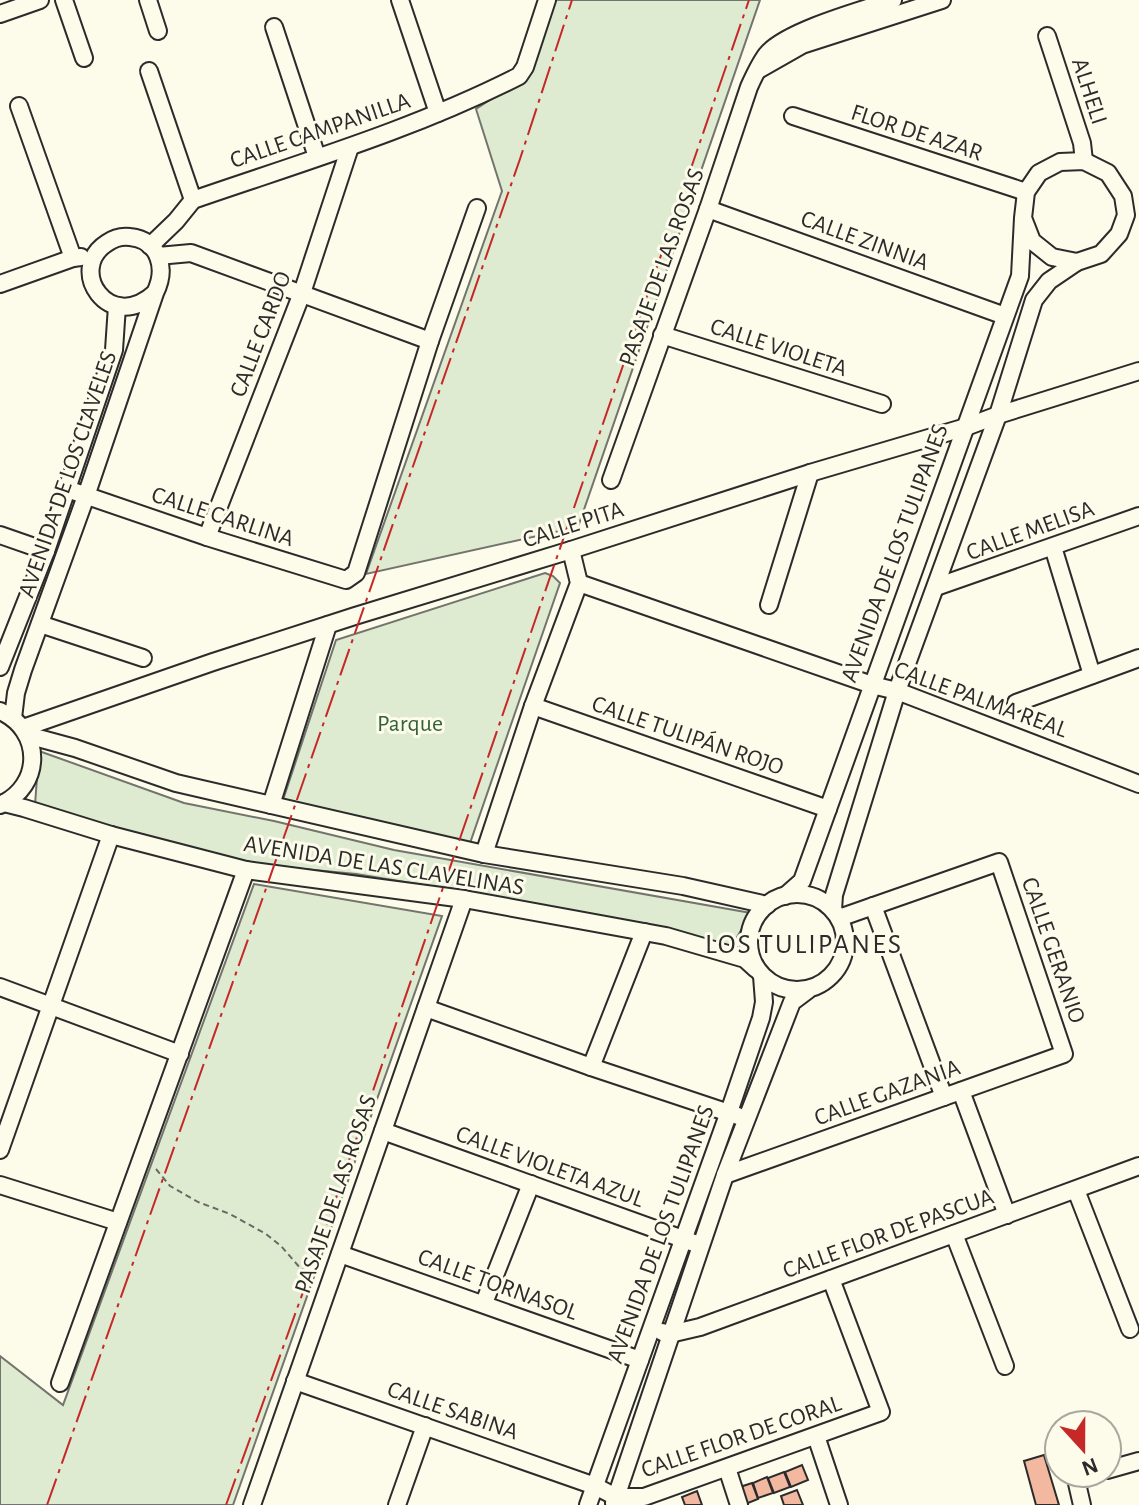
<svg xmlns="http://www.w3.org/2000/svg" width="1139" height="1505" font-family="'Alegreya Sans',sans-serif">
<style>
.green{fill:#deebd1;stroke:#74746e;stroke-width:2}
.building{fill:#f2b8a0;stroke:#2b2b2b;stroke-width:2}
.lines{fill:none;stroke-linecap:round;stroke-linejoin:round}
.minor-casing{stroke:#2b2b2b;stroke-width:20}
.path{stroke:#6a6964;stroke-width:2;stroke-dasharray:6 4;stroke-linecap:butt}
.minor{stroke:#fdfbea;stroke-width:16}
.power{stroke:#c62828;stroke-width:2;stroke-dasharray:28 6 4 6;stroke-linecap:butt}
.labels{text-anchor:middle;stroke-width:6;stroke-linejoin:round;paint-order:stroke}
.street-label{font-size:24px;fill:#2b2b2b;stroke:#fdfbea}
.park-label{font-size:24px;fill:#34623c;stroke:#fdfbea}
.quarter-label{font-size:28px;letter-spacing:2px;fill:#2b2b2b;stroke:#fdfbea}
</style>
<rect width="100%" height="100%" fill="#fdfbea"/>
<!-- green -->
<g class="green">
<path d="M554 0H760L578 527 366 574 502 191 476 109 531 73Z"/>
<path d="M545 573 553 576 560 583 469 846 281 806 336 640Z"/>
<path d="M39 751 184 803 274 821 394 850 751 913 733 944 736 951 460 891 356 874 240 863 35 805Z"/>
<path d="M254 884 442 916 233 1505H0V1356L63 1405Z"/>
</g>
<!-- building -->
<g class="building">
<path d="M1044 1455 1059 1505H1036L1024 1461Z"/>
<path d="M802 1465 808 1480 791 1487 785 1472Z"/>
<path d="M784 1472 790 1487 774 1493 768 1478Z"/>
<path d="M767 1477 773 1493 758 1498 753 1483Z"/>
<path d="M752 1483 758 1499 743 1505 737 1488Z"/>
<path d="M797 1490 803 1505H784L781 1496Z"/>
<path d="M697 1491 702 1505H685L682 1497Z"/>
</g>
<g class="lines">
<defs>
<g id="minor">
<path d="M64 0 84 58"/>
<path d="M148 0 158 31"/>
<path d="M400 0 438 113"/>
<path d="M0 14 40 0"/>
<path d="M274 27 317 157"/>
<path d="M1047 36 1082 143 1084 161"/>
<path d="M758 70 802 45 942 0"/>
<path d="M149 71 193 200"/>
<path d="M19 106 73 258"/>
<path d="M793 116 1026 192"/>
<path d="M708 209 1005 316"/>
<path d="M150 246 176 221 193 200C303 162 415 129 519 76L525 67 547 0"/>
<path d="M158 256 191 253 430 341"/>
<path d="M0 284 73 258 81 257"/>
<path d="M662 335 882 404"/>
<path d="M611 480 708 209 749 87C754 76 760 63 767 54 786 31 862 10 893 0"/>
<path d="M67 489 207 537 346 580 356 573 430 341 477 208"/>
<path d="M0 535 46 551"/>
<path d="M207 537 302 293 350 147"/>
<path d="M1053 547 1092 675"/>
<path d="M579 583 872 685 897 691 1139 784"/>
<path d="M936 587 1139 516"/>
<path d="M769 605 810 473"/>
<path d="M40 624 143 658"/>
<path d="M0 667 46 551 114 350 117 306"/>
<path d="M1016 703 1139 658"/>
<path d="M533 706 828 809"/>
<path d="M0 711C43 730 43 786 0 805"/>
<path d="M13 718 16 693 23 670 86 496 155 293C167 269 160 240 130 237 122 236 114 238 107 243 66 269 109 335 155 293"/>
<path d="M23 728 213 662 355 616 571 550 810 473 966 427 998 415 1139 371"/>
<path d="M27 735 75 748 176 783 484 854 683 886 767 905"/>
<path d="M4 803 24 808 111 835 246 870 464 899 666 936 745 959 756 969"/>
<path d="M271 805 328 625"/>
<path d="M484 854 533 706 579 583 571 550"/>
<circle cx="797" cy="942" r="48"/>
<path d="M785 896 802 881 1020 276 1023 218 1026 192 1039 173 1060 162 1084 161 1108 173 1123 196 1126 215 1119 234 1101 254 1077 262 1052 257 1032 241 1023 218"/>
<path d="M873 906 944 1097"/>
<path d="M833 910 834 895 897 691 998 415 1034 300 1049 281 1077 262"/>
<path d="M0 987 180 1054"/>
<path d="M426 1008 591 1067 738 1116"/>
<path d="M591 1067 644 932"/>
<path d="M961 1091 1007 1215"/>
<path d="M383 1131 694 1243"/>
<path d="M0 1150 111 835"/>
<path d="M725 1175 1064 1054 999 862 839 918"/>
<path d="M0 1185 118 1222"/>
<path d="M1076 1190 1130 1329"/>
<path d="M954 1234 1005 1366"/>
<path d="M340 1254 640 1360"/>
<path d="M484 1303 531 1184"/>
<path d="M662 1332 670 1334 700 1327 1139 1166"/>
<path d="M295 1381 595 1486 616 1497H644L881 1412 831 1279"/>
<path d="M60 1383 246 870"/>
<path d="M816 1436 839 1505"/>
<path d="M727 1468 739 1505"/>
<path d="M1107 1470 1139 1461"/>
<path d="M614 1503 725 1175 792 1002 808 990"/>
<path d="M252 1505 464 899"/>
<path d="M397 1505 425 1426"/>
<path d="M588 1505 729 1112 761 1018 764 1002 762 976"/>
<path d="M1082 1505 1076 1479 1096 1473"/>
</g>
</defs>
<!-- minor casing -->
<use href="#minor" class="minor-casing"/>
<!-- path -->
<path class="path" d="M156 1169 170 1186 198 1202 230 1214 266 1234 281 1246 301 1269 318 1274"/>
<!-- minor -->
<use href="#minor" class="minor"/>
<!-- power -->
<g class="power">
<path d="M47 1505 262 900 520 159 572 0"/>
<path d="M226 1505 315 1259 749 0"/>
</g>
</g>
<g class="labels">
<!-- street labels -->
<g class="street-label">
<text transform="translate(1090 91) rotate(72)" y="8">ALHELI</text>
<text transform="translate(320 130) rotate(-19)" y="8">CALLE CAMPANILLA</text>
<text transform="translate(917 132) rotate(18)" y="8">FLOR DE AZAR</text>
<text transform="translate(865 240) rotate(20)" y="8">CALLE ZINNIA</text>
<text transform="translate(661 267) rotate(-70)" y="8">PASAJE DE LAS ROSAS</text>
<text transform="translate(260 334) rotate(-69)" y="8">CALLE CARDO</text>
<text transform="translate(779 347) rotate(18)" y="8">CALLE VIOLETA</text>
<text transform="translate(67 474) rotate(-71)" y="8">AVENIDA DE LOS CLAVELES</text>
<text transform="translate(223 516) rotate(18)" y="8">CALLE CARLINA</text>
<text transform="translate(573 524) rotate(-18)" y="8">CALLE PITA</text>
<text transform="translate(1030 530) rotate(-20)" y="8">CALLE MELISA</text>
<text transform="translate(894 553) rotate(-70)" y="8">AVENIDA DE LOS TULIPANES</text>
<text transform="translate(981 699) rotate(20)" y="8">CALLE PALMA REAL</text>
<text transform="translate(688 735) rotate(19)" y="8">CALLE TULIPÁN ROJO</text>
<text transform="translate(384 865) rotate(9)" y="8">AVENIDA DE LAS CLAVELINAS</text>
<text transform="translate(1054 950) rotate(71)" y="8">CALLE GERANIO</text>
<text transform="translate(887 1092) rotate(-20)" y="8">CALLE GAZANIA</text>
<text transform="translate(550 1166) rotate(20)" y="8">CALLE VIOLETA AZUL</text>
<text transform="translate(335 1194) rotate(-71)" y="8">PASAJE DE LAS ROSAS</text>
<text transform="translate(888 1233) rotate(-20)" y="8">CALLE FLOR DE PASCUA</text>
<text transform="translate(660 1234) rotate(-70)" y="8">AVENIDA DE LOS TULIPANES</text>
<text transform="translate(498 1284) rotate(20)" y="8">CALLE TORNASOL</text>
<text transform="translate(453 1410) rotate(19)" y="8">CALLE SABINA</text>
<text transform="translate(741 1436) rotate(-19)" y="8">CALLE FLOR DE CORAL</text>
</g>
<!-- park labels -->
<g class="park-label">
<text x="410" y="731">Parque</text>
</g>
<!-- quarter labels -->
<g class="quarter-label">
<text x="804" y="953">LOS TULIPANES</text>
</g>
</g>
<!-- north arrow -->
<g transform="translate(1083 1449) rotate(159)"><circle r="38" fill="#fdfbea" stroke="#a9a89e" stroke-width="2"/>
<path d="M0-6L14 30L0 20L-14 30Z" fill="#c62828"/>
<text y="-12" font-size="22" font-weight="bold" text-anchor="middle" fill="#2b2b2b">N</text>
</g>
</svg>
